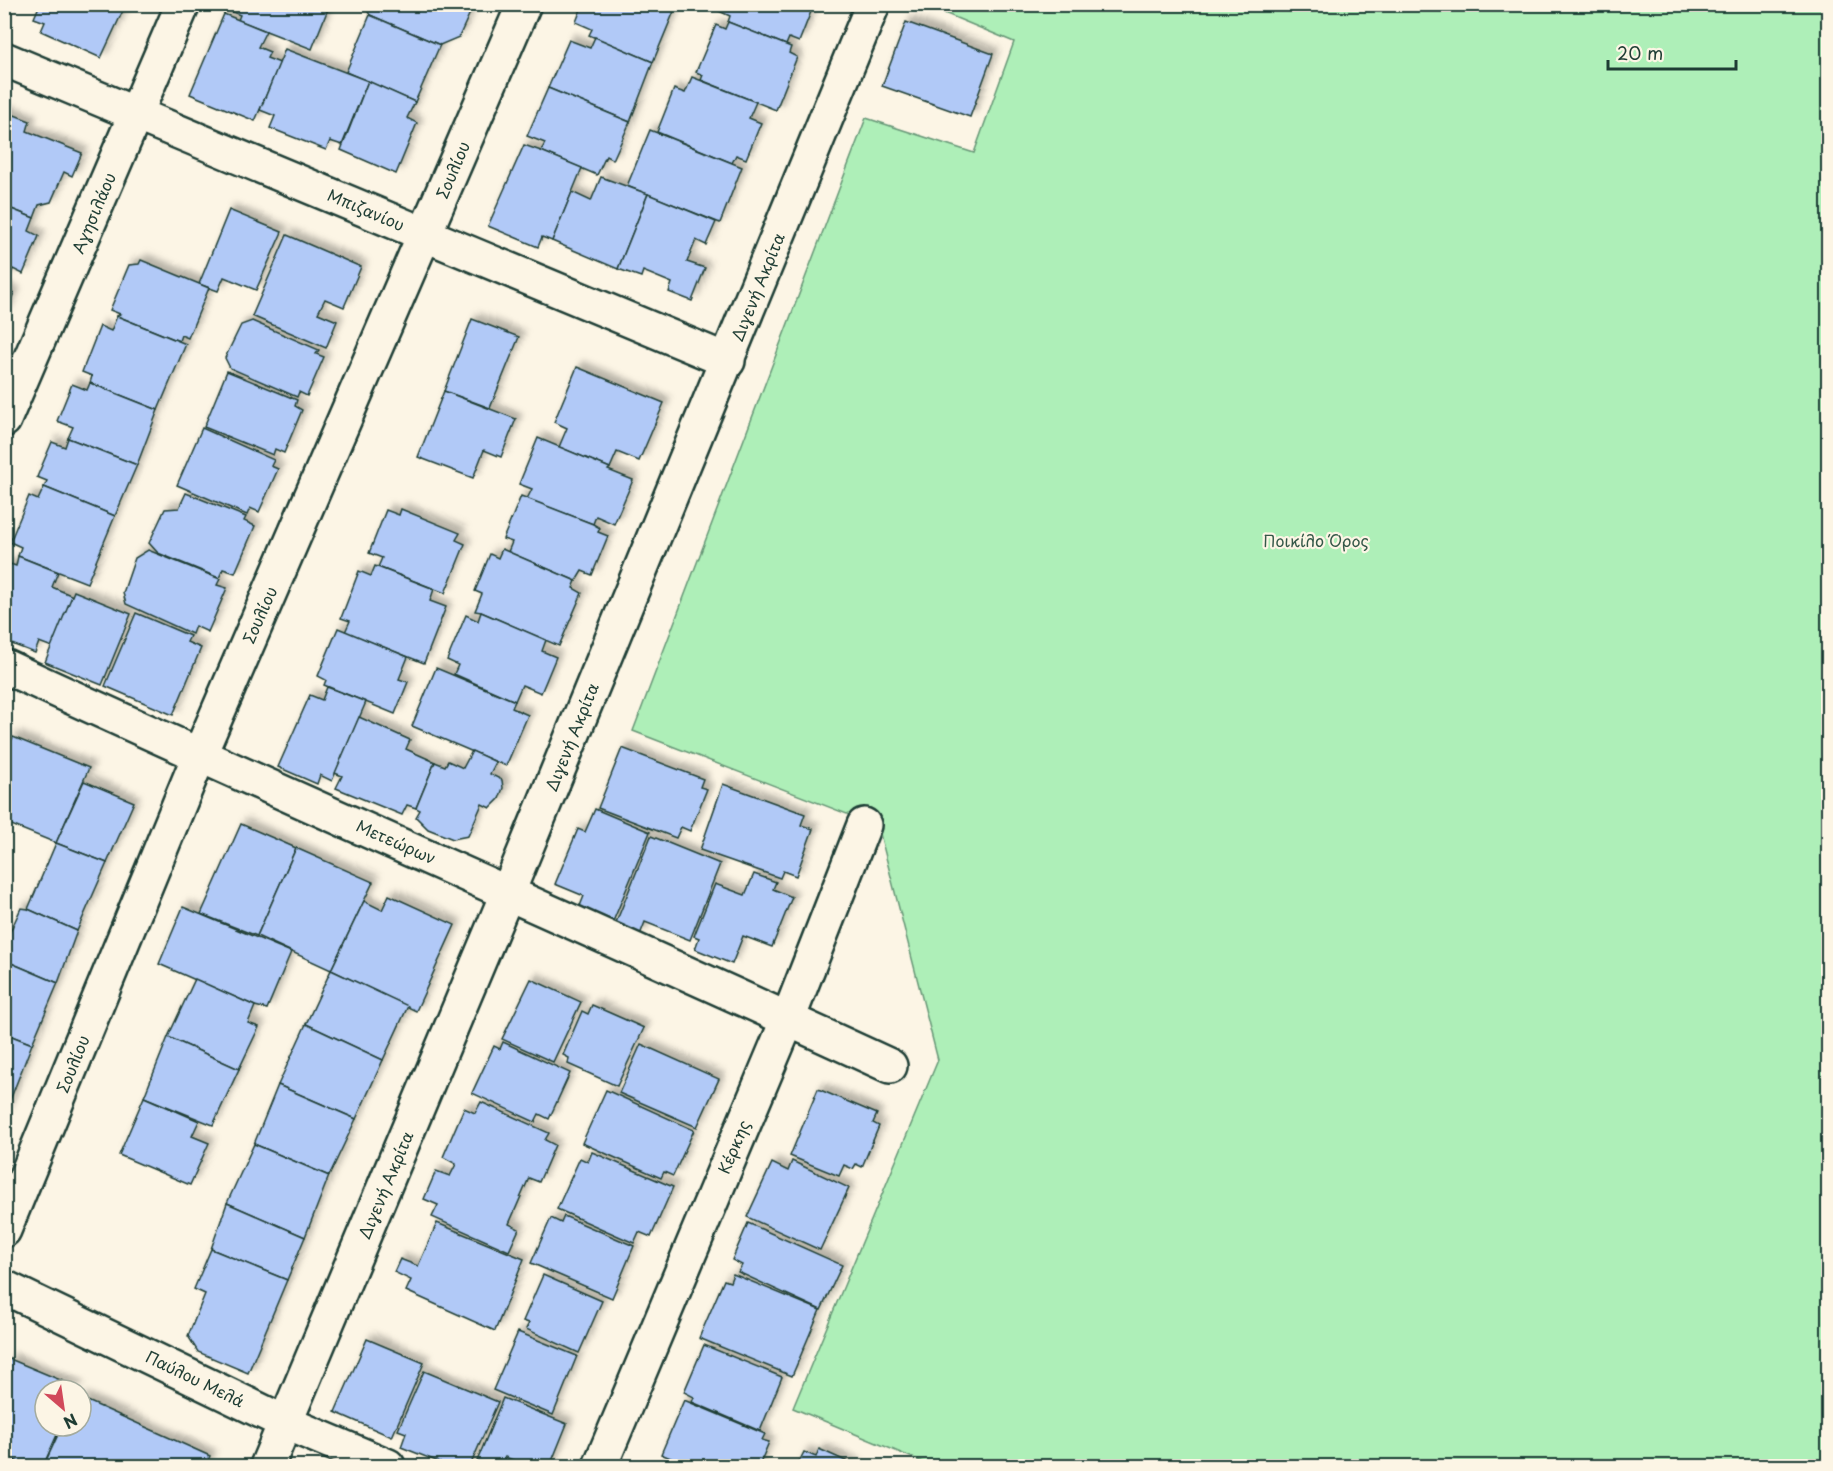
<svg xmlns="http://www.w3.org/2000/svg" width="1833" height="1471" font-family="'Playpen Sans',sans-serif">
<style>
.green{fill:#aeefb8;stroke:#669676;stroke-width:1.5}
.building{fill:#b1c9f7;stroke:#1f3d34;stroke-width:1.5;filter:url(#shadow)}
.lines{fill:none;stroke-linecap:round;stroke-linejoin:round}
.minor-casing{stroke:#1f3d34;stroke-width:38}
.minor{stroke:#fcf5e5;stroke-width:33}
.labels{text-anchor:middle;stroke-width:4.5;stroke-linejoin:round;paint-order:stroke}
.street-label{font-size:16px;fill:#1f3d34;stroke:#fcf5e5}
.park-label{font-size:16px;fill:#345848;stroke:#fcf5e5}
</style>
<defs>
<filter id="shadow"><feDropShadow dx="5.5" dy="-5.5" stdDeviation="3" flood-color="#0004"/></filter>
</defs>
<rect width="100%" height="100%" fill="#fcf5e5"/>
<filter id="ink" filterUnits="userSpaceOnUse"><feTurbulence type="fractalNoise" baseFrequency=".0167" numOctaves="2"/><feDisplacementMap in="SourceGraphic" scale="12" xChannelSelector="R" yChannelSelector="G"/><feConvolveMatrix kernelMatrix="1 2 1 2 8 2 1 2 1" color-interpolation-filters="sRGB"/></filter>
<g filter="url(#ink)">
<!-- green -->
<path class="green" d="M925 5H1828V1466H932L793 1408 938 1060 878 826 633 731 866 118 974 153 1014 42Z"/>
<!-- building -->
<g class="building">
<path d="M40 4H126L101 58 41 31 45 22 34 18Z"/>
<path d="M233 4H330L312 49 238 20 240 15 230 11Z"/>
<path d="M363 4H474L459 37 440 45 370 15Z"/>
<path d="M583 4H677L653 62 589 35 592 29 576 22Z"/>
<path d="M722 4H814L799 42 789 38 786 45 728 22 730 16 719 11Z"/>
<path d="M224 14 266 31 258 47 270 52 267 58 280 63 255 121 190 94Z"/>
<path d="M370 15 440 45 415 102 346 72Z"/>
<path d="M728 22 791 47 789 53 797 57 776 110 701 80 703 75 696 72 716 25 725 29Z"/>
<path d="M906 22 993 54 970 117 882 86Z"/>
<path d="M595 37 653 62 630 122 548 88 569 40 590 48Z"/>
<path d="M285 49 368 81 342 145 330 141 326 150 270 128 275 116 260 110Z"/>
<path d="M692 77 756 102 749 118 761 123 746 159 736 155 732 163 657 132 674 89 685 93Z"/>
<path d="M368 81 415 102 407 118 417 123 396 174 341 150Z"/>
<path d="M548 88 630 122 613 160 606 156 597 175 541 151 545 143 527 136Z"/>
<path d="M4 111 30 121 27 131 82 153 72 176 64 172 51 202 39 205 34 218 4 206Z"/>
<path d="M650 130 742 167 720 223 627 186Z"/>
<path d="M524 145 541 151 582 168 552 241 542 237 538 247 488 226Z"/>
<path d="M601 177 648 194 618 269 552 241 572 192 591 201Z"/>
<path d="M648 194 716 222 706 245 696 240 687 262 705 268 692 301 669 292 672 283 643 271 641 277 618 269Z"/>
<path d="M4 206 34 218 29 231 39 236 23 274 13 269 9 277 4 275Z"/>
<path d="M229 210 282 232 256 290 224 277 218 291 199 284Z"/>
<path d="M287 235 361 267 344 307 325 299 318 313 337 321 326 348 252 316Z"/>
<path d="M141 260 209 288 188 338 181 335 179 341 117 316 120 314 110 310 129 265 139 264Z"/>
<path d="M4 289 14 293 4 315Z"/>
<path d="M117 316 186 344 158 410 90 383 92 376 82 372 100 326 111 331Z"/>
<path d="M472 319 519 337 490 408 444 391Z"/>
<path d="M252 321 319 350 316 354 324 357 307 396 299 392 297 397 230 368 225 358 241 325Z"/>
<path d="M577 367 664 403 639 461 617 452 610 468 559 447 567 428 554 422Z"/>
<path d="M227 371 297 400 295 406 302 410 284 453 275 449 273 455 204 427Z"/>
<path d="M90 383 158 410 137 465 68 438 73 427 57 421 72 384 87 390Z"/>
<path d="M444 391 516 419 501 457 484 450 473 478 418 457Z"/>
<path d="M202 428 274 460 271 466 278 469 259 512 250 508 247 515 177 485Z"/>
<path d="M68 438 137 465 115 516 44 487 47 481 37 477 52 442 65 447Z"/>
<path d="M538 438 610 468 608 470 633 480 614 524 596 516 593 524 527 499 532 489 519 484Z"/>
<path d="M44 487 115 516 87 583 18 556 21 547 10 542 29 496 38 500Z"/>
<path d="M186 493 246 517 244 521 255 526 235 573 223 569 219 578 158 553 149 543 165 509 179 508Z"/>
<path d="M521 496 593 524 600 528 598 532 608 536 592 575 582 571 576 581 508 552 512 542 503 539Z"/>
<path d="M401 509 460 533 456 540 465 544 445 593 378 567 382 558 369 553 386 510 399 515Z"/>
<path d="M502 549 576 581 573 588 582 593 559 646 481 612 475 611 482 594 475 591 490 554 498 558Z"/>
<path d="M148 550 220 579 217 585 227 588 208 632 195 626 192 634 126 604 123 593 135 558Z"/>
<path d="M18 556 58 572 52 587 73 596 52 647 39 642 35 653 4 641V568L7 563 16 566Z"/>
<path d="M375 566 434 589 430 601 446 607 424 663 345 632 350 621 341 618 359 571 371 576Z"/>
<path d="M74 591 131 614 102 685 45 662Z"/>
<path d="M481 612 546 640 542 651 556 657 541 693 522 685 515 701 454 674 458 665 447 660 466 615 478 621Z"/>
<path d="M136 613 190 636 187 642 201 648 173 715 105 686Z"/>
<path d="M338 628 408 657 399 679 408 682 395 714 324 685 326 680 318 676Z"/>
<path d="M436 668 515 701 512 708 528 715 506 766 412 726Z"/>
<path d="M327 687 366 702 332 781 320 775 317 784 278 767 310 695 322 700Z"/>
<path d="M359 717 410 740 406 749 435 762 416 808 407 805 402 815 336 788 342 776 335 773Z"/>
<path d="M13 737 89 768 56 843 4 822V755Z"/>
<path d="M622 748 703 779 700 787 707 789 690 831 681 827 676 838 598 808Z"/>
<path d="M472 751 496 762 490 774 502 780 503 788 499 799 490 808 482 804 468 836 453 839 428 829 416 817 420 810 416 808 435 762 445 766 448 761 463 768Z"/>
<path d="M84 781 134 802 107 863 56 843Z"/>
<path d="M723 784 805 814 801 825 813 829 796 876 783 871 780 878 700 850Z"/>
<path d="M595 809 650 832 612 924 578 911 584 896 555 884 578 829 585 832Z"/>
<path d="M241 824 296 848 257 936 201 914Z"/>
<path d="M651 836 720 864 690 940 645 922 640 935 615 925Z"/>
<path d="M56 843 107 863 77 931 28 909Z"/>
<path d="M296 848 373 882 331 970 257 936Z"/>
<path d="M754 874 776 882 773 889 792 897 772 947 743 936 732 964 695 949 699 938 694 936 715 884 745 895Z"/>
<path d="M389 895 455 925 416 1011 331 970 364 901 382 910Z"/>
<path d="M183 907 291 952 267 1009 255 1006 159 964Z"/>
<path d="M21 908 28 909 77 931 58 983 4 960V945Z"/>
<path d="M4 960 58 983 32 1044 4 1033Z"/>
<path d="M331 970 408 1006 383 1060 306 1024Z"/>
<path d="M195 979 255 1006 248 1023 259 1027 239 1069 168 1037Z"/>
<path d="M531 979 581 1002 553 1062 502 1039Z"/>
<path d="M592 1005 644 1028 617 1086 568 1064 569 1058 563 1055 582 1011 588 1014Z"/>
<path d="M306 1024 383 1060 356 1119 278 1085Z"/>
<path d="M4 1033 32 1044 5 1113H4Z"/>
<path d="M168 1037 239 1069 213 1125 144 1097Z"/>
<path d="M503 1042 570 1073 549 1119 539 1114 535 1122 472 1093 494 1046 500 1049Z"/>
<path d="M641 1044 719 1079 697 1127 619 1093Z"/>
<path d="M278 1085 356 1119 329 1176 254 1144Z"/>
<path d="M818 1089 877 1114 873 1123 879 1126 862 1167 856 1164 853 1169 844 1165 839 1176 790 1156Z"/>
<path d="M606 1090 694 1130 673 1176 664 1172 661 1178 582 1143Z"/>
<path d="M144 1097 199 1121 192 1136 209 1143 190 1185 119 1155Z"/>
<path d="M481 1102 549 1133 545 1140 555 1145 539 1182 529 1178 509 1224 519 1229 509 1251 432 1217 438 1205 424 1199 436 1171 450 1176 456 1164 443 1157 464 1108 475 1113Z"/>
<path d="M254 1144 329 1176 305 1237 227 1203Z"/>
<path d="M592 1152 673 1187 651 1237 639 1232 634 1243 557 1209 580 1158 588 1162Z"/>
<path d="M792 1161 849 1188 820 1250 747 1217 772 1163 788 1171Z"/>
<path d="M227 1203 305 1237 287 1280 211 1249Z"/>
<path d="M564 1216 634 1246 612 1298 531 1263 551 1218 561 1223Z"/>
<path d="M437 1223 524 1259 495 1331 406 1291 411 1280 394 1272 400 1259 418 1266Z"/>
<path d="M748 1223 842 1265 821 1310 738 1272 742 1265 732 1260Z"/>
<path d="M211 1249 287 1280 248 1373 198 1352 188 1336 205 1294 194 1289Z"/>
<path d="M733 1274 820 1310 792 1376 699 1338 724 1280 730 1282Z"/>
<path d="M543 1275 602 1301 579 1353 526 1329 529 1323 523 1321Z"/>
<path d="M518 1332 577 1356 553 1415 493 1390Z"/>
<path d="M367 1339 424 1363 392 1437 335 1412Z"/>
<path d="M704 1345 782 1377 760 1431 692 1402 694 1397 684 1392Z"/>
<path d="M10 1359 77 1387 76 1390H45V1426H61L43 1466H28L4 1456V1371Z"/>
<path d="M424 1371 498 1402 470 1466 462 1463 460 1466H449L401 1447 406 1433 398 1430Z"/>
<path d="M81 1398 210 1456 206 1466H52L45 1463 62 1426H81Z"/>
<path d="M503 1398 567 1424 550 1466H529L505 1457 501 1466H475Z"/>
<path d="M684 1400 765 1434 762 1440 769 1442 759 1466H689L661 1454Z"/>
<path d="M819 1449 857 1466H797L804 1452 816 1457Z"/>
<path d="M4 1456 28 1466H4Z"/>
</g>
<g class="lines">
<defs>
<g id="minor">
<path d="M4 59 728 361"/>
<path d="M4 420 183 4"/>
<path d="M4 666C298 802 596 930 890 1066"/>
<path d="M4 1230 199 756 524 4"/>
<path d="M4 1287 286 1423 388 1466"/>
<path d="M267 1466 508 892 873 4"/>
<path d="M600 1466 788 1019 864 825"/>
</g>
</defs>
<!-- minor casing -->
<use href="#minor" class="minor-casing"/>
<!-- minor -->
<use href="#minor" class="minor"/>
</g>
</g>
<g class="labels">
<!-- street labels -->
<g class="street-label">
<text transform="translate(453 170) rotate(-67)" y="6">Σουλίου</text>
<text transform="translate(366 210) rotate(23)" y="6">Μπιζανίου</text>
<text transform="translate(94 213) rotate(-67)" y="6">Αγησιλάου</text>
<text transform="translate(758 287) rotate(-68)" y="6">Διγενή Ακρίτα</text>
<text transform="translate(260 615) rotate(-66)" y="6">Σουλίου</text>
<text transform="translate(572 737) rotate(-68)" y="6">Διγενή Ακρίτα</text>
<text transform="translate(396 842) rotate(24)" y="6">Μετεώρων</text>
<text transform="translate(73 1064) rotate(-68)" y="6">Σουλίου</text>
<text transform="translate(734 1147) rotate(-67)" y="6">Κέρκης</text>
<text transform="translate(386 1185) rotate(-67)" y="6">Διγενή Ακρίτα</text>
<text transform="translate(195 1379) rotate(26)" y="6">Παύλου Μελά</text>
</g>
<!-- park labels -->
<g class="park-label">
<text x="1316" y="547">Ποικίλο Όρος</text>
</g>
</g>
<!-- margin -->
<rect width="1833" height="1471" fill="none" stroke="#fcf5e5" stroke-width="24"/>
<rect x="12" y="12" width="1809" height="1447" fill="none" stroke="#1f3d34" stroke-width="2" filter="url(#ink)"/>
<!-- north arrow -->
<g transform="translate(63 1408) rotate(151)"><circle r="28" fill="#fcf5e5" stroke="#a4ab9e" stroke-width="1.5"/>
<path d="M0-4.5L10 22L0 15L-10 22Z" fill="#d1495b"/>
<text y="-9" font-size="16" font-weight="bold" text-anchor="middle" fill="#1f3d34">N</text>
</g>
<!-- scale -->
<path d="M1608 60v9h128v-9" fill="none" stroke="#1f3d34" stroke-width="3"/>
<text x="1617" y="60" font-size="18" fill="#1f3d34" stroke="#fcf5e5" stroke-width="4.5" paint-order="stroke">20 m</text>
</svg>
